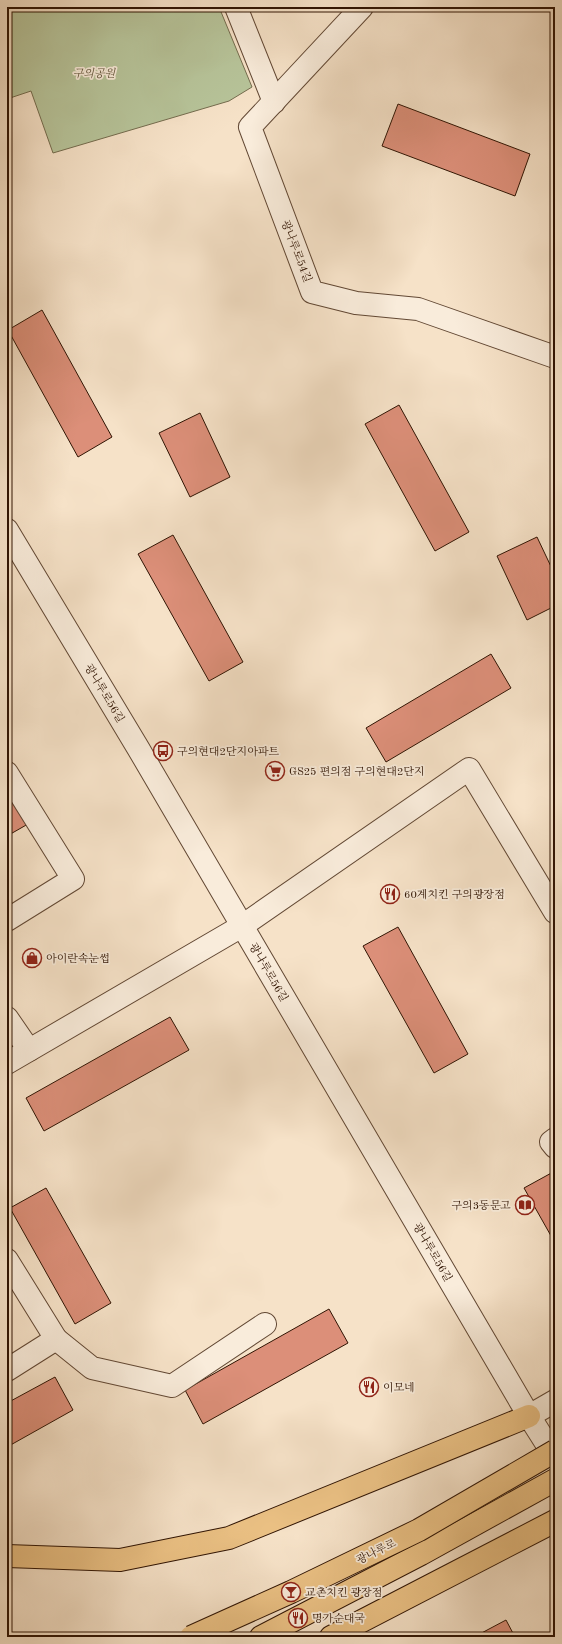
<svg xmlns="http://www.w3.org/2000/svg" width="562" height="1644" font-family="'Old Standard TT','Noto Serif KR',serif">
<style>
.green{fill:#b7c49a;stroke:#746c4e}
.building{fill:#dc8f79;stroke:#301403}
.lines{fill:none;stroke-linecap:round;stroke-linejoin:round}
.minor-casing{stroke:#624834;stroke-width:24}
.major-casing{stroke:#301403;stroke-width:24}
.highway-casing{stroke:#301403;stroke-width:24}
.minor{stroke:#f9ecdb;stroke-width:22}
.major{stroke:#ebc184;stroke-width:22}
.highway{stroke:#ebc184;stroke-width:22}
.major-bridge-casing{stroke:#301403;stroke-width:24;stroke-linecap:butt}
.major-bridge{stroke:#ebc184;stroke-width:22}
.labels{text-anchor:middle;stroke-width:3.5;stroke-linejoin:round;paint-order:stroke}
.park-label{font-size:11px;font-style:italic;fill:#5f5238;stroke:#f9ecdb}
.street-label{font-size:11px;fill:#301403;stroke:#f9ecdb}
.poi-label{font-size:11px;fill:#301403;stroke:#f9ecdb;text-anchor:start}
</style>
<rect width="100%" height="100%" fill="#f6e2c8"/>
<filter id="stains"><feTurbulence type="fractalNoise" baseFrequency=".005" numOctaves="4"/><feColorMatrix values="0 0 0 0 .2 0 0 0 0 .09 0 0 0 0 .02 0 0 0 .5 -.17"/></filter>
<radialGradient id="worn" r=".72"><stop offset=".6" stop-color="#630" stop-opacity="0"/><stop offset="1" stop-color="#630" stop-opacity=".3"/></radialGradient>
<!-- green -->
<path class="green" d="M7 7H219L252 87 229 101 53 153 31 91 7 99Z"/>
<!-- building -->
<g class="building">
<path d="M398 104 530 154 515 196 382 146Z"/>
<path d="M42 310 112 437 78 457 8 330Z"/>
<path d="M399 405 469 532 435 551 365 424Z"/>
<path d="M200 413 230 477 190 497 159 433Z"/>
<path d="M173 535 243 662 209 681 138 554Z"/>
<path d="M537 537 555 575V606L527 620 497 556Z"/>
<path d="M491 654 511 688 386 762 366 728Z"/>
<path d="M7 792 28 824 7 836Z"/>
<path d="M398 927 468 1054 434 1073 363 946Z"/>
<path d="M170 1017 189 1050 44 1131 26 1098Z"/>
<path d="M555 1171V1243L524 1188Z"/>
<path d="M46 1188 111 1303 75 1324 10 1208Z"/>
<path d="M329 1309 348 1343 203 1424 185 1390Z"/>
<path d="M55 1377 73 1410 7 1447V1403Z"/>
<path d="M506 1620 515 1637H474Z"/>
</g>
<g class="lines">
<defs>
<g id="minor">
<path d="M236 7 274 102"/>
<path d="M362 7 250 127 312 292 356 303 418 309 555 357"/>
<path d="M7 530 138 748 529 1416 555 1457"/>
<path d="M7 773 73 879 7 920"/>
<path d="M7 1018 29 1050"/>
<path d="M7 1063 242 926 469 769 555 912"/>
<path d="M555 1139 551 1142 555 1147"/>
<path d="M7 1260 56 1339 7 1370"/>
<path d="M56 1339 92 1368 172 1386 265 1324"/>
<path d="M529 1416 555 1401"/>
</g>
<g id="major">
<path d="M261 1637 421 1554 555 1480"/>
<path d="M331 1637 555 1521"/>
</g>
<path id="highway" d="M7 1556 120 1560 229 1538 529 1416"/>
</defs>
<!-- minor casing -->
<use href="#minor" class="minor-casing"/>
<!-- major casing -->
<use href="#major" class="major-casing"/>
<!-- highway casing -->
<use href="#highway" class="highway-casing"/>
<!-- minor -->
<use href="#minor" class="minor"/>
<!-- major -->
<use href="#major" class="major"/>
<!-- highway -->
<use href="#highway" class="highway"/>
<defs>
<path id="major-bridge" d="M191 1637 291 1592 419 1530 555 1451"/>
</defs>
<!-- major-bridge casing -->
<use href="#major-bridge" class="major-bridge-casing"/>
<!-- major-bridge -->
<use href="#major-bridge" class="major-bridge"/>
</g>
<!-- icons -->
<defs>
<symbol id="bus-ring" viewBox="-11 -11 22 22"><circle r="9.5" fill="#f9ecdb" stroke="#8f2418" stroke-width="1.5"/><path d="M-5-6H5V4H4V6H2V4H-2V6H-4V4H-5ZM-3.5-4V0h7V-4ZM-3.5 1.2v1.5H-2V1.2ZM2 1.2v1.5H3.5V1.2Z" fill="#8f2418"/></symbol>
<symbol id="supermarket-ring" viewBox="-11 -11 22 22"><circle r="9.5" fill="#f9ecdb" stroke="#8f2418" stroke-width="1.5"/><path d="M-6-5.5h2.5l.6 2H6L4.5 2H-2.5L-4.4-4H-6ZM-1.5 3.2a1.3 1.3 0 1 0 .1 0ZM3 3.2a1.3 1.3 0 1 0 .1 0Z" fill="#8f2418"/></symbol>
<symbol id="restaurant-ring" viewBox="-11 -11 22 22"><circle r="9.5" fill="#f9ecdb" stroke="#8f2418" stroke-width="1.5"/><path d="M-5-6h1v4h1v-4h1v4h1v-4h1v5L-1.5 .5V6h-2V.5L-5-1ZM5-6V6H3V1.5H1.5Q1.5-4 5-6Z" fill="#8f2418"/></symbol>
<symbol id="shop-ring" viewBox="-11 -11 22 22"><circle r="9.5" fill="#f9ecdb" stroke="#8f2418" stroke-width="1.5"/><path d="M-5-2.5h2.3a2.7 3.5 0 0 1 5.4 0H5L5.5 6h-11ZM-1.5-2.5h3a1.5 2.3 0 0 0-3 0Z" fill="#8f2418"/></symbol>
<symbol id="library-ring" viewBox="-11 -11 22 22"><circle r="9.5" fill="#f9ecdb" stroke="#8f2418" stroke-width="1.5"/><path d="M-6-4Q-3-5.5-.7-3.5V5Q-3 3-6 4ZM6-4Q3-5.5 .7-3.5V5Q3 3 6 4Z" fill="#8f2418"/></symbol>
<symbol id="bar-ring" viewBox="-11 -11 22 22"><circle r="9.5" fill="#f9ecdb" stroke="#8f2418" stroke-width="1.5"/><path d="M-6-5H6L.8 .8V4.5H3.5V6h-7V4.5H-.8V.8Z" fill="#8f2418"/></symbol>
</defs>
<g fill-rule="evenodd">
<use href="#bus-ring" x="152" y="740" width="22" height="22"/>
<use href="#supermarket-ring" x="264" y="760" width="22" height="22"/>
<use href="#restaurant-ring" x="379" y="883" width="22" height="22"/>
<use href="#shop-ring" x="21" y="947" width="22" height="22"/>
<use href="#library-ring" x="514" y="1194" width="22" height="22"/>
<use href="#restaurant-ring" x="358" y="1376" width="22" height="22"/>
<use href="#bar-ring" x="280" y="1581" width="22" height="22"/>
<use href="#restaurant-ring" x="287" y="1607" width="22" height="22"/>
</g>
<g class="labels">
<!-- park labels -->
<g class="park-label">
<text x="94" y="77">구의공원</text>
</g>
<!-- street labels -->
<g class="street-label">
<text transform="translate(297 251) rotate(69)" y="4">광나루로54길</text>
<text transform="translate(105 693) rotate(59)" y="4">광나루로56길</text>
<text transform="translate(269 972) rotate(60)" y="4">광나루로56길</text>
<text transform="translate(433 1252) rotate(60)" y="4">광나루로56길</text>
<text transform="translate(376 1551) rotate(-26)" y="4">광나루로</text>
</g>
<!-- poi labels -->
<g class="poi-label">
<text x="177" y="755">구의현대2단지아파트</text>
<text x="289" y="775">GS25 편의점 구의현대2단지</text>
<text x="404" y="898">60계치킨 구의광장점</text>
<text x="46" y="962">아이란속눈썹</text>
<text x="511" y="1209" text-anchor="end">구의3동문고</text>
<text x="383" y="1391">이모네</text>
<text x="305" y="1596">교촌치킨 광장점</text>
<text x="312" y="1622">명가순대국</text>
</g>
</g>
<!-- margin -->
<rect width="562" height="1644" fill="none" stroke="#f6e2c8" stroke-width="24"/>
<rect x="8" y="8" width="546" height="1628" fill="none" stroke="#301403" stroke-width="2"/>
<rect x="12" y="12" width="538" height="1620" fill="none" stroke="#301403"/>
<rect width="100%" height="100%" filter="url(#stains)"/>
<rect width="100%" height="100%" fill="url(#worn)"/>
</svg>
